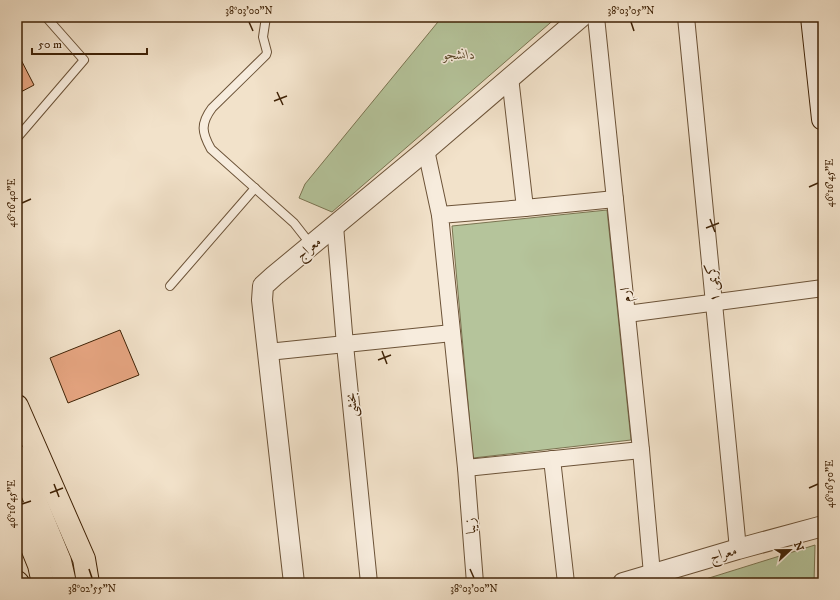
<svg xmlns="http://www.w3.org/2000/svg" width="840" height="600" font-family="'IM FELL DW Pica',Amiri,serif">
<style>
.green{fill:#b5c49b;stroke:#7a7451}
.building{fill:#e6a581;stroke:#402307}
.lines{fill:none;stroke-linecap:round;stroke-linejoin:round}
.service-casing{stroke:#6c5338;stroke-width:10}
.minor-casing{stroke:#6c5338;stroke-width:18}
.tertiary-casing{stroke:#6c5338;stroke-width:22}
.secondary-casing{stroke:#402307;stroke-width:24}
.primary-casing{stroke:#402307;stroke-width:24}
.trunk-casing{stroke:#402307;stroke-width:24}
.service{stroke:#f7ecdd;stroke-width:8}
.minor{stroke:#f7ecdd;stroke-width:16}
.tertiary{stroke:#f7ecdd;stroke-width:20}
.secondary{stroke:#f7ecdd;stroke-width:22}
.primary{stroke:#f2e2ca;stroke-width:22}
.trunk{stroke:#f2e2ca;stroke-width:22}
.ticks{fill:none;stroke:#402307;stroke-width:1.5}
.labels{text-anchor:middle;stroke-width:3;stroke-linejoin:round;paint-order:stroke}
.park-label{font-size:14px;font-style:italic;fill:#5d4b2c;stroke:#f7ecdd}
.street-label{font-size:14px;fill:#402307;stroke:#f7ecdd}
.neatline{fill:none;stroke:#402307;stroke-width:1.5}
.ticks-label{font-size:10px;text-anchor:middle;fill:#402307}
</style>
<rect width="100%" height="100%" fill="#f2e2ca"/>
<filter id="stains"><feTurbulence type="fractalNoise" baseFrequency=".005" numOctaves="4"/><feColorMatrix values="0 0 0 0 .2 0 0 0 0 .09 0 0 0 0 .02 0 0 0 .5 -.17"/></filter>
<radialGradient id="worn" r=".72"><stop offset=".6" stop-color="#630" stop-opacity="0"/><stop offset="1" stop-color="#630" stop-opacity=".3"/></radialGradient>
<!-- green -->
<g class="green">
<path d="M442 17H557L332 212 299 198 305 184Z"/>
<path d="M607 210 631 440 473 458 452 226Z"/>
<path d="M815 545 814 583H693Z"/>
</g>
<!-- building -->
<g class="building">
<path d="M17 52 34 85 17 94Z"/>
<path d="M120 330 139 375 68 403 50 358Z"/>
</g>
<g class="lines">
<defs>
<g id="service">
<path d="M266 17 263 37 267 52 266 55 212 108C200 124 202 133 211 149L294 223 312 246"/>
<path d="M17 138 84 60 46 17"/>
<path d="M170 286 255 188"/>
</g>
<g id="minor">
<path d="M596 17 641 450 652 574"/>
<path d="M686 17 738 549"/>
<path d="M510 77 525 208"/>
<path d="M426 150 440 215"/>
<path d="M615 199 525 208 440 215 466 468 641 450"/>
<path d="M335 226 345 345 369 583"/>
<path d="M627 314 823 288"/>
<path d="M268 352 452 333"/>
<path d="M552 459 566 583"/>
<path d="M466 468 475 583"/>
</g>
<g id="tertiary">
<path d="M294 583 262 300 263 286 274 276 426 150 581 17"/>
<path d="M623 583 738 549 823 526"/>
</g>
<path id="secondary" d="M812 17 823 119"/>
<g id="primary">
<path d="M17 406 84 559 88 583"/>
<path d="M17 582 18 583"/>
</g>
<g id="trunk">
<path d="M17 456 60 561 65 583"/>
<path d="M17 511 39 565 43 583"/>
</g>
</defs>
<!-- service casing -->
<use href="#service" class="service-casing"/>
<!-- minor casing -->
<use href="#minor" class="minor-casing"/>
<!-- tertiary casing -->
<use href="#tertiary" class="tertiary-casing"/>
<!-- secondary casing -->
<use href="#secondary" class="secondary-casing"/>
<!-- primary casing -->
<use href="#primary" class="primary-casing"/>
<!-- trunk casing -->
<use href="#trunk" class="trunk-casing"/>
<!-- service -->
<use href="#service" class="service"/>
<!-- minor -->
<use href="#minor" class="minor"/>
<!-- tertiary -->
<use href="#tertiary" class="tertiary"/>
<!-- secondary -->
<use href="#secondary" class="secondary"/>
<!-- primary -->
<use href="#primary" class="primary"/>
<!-- trunk -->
<use href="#trunk" class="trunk"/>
</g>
<!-- ticks -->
<path class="ticks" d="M249 22 253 31M631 22 634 31M277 92 283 105M274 101 287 96M809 187 818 183M22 203 31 199M710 219 715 232M706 228 719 223M382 351 387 364M378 360 391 355M54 484 59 497M809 488 818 484M50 493 63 488M22 504 31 501M89 569 92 578M470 569 474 578"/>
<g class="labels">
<!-- park labels -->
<g class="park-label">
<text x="459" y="59">دانشجو</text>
</g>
<!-- street labels -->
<g class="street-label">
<text transform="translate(308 248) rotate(-39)" y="5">معراج</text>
<text transform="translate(712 283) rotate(-96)" y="5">کریمی ۱</text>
<text transform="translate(625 295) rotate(-96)" y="5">ارم</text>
<text transform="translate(351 405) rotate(-96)" y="5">بخشی</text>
<text transform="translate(470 526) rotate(-94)" y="5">زیبا</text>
<text transform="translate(723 553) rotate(-16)" y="5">معراج</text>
</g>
</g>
<!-- margin -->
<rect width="840" height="600" fill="none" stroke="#f2e2ca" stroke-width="44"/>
<!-- north arrow -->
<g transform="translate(790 550) rotate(68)" stroke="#f7ecdd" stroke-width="3" paint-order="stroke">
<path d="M0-3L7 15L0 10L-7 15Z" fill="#402307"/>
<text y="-6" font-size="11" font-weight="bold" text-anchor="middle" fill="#402307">N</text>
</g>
<!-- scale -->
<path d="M32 48v6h115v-6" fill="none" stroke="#402307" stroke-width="2"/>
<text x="38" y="48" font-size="12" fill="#402307" stroke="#f7ecdd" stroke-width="3" paint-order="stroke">50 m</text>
<rect x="22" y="22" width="796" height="556" class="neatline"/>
<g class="ticks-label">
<text x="249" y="14">38°03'00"N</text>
<text x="631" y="14">38°03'05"N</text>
<text transform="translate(829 183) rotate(-90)" y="4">46°16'45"E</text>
<text transform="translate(11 203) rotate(-90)" y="4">46°16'40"E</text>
<text transform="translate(829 484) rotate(-90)" y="4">46°16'50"E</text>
<text transform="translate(11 504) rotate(-90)" y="4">46°16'45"E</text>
<text x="92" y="592">38°02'55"N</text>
<text x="474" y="592">38°03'00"N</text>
</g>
<rect width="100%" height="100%" filter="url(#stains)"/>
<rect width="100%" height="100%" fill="url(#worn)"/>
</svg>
